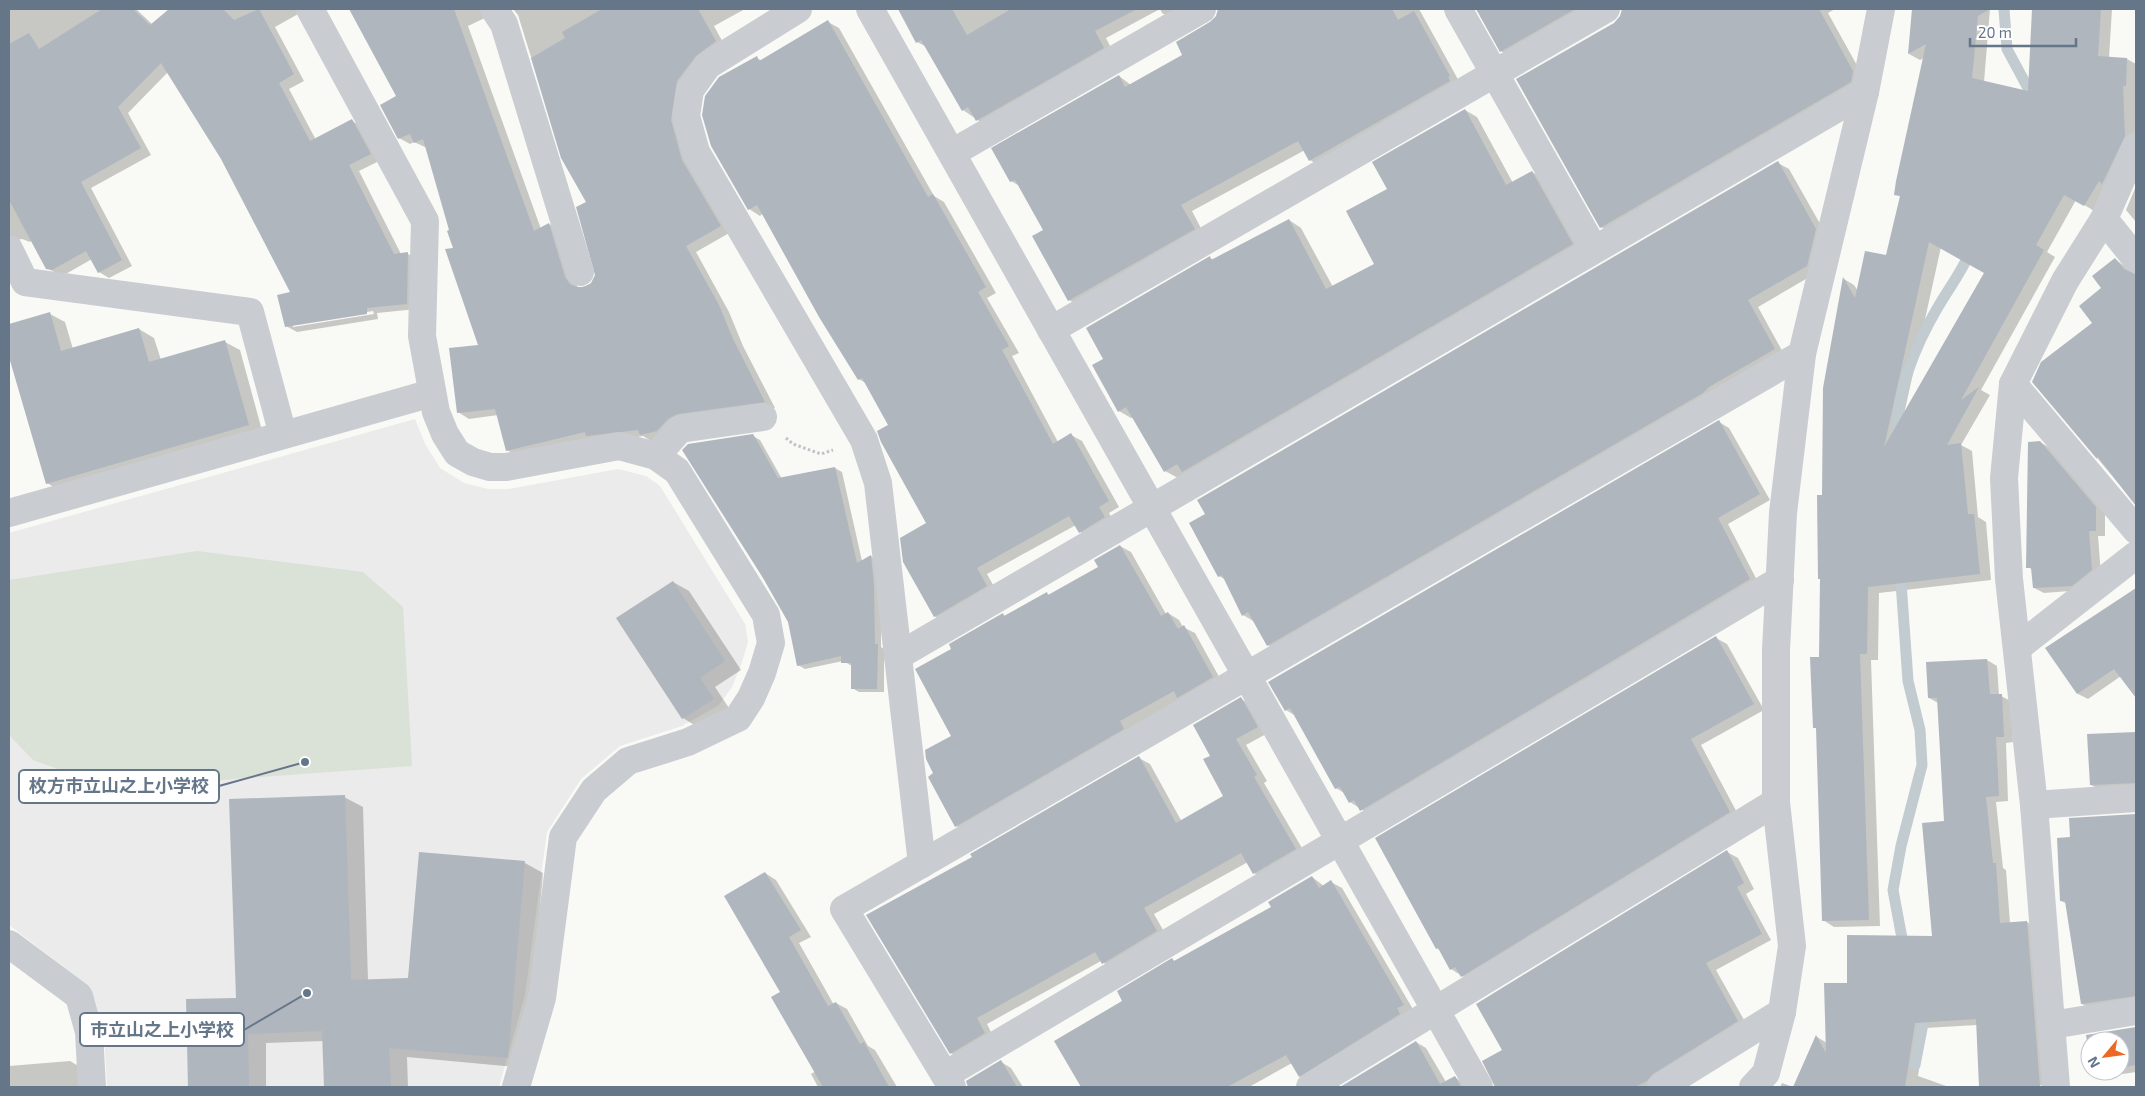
<svg xmlns="http://www.w3.org/2000/svg" width="2145" height="1096" font-family="'Exo 2','Noto Sans JP',sans-serif">
<style>
.built{fill:#eaebea}
.pitch{fill:#dae1d7}
.shadow{fill:#0003;fill-rule:evenodd}
.lines{fill:none;stroke-linecap:round;stroke-linejoin:round}
.stream{stroke:#c1cbd0;stroke-width:11}
.building{fill:#afb6be;fill-rule:evenodd}
.path{stroke:#c0c3c5;stroke-width:3;stroke-dasharray:2.5 2.5;stroke-linecap:butt}
.street{stroke:#c9ccd0;stroke-width:28}
.leader{fill:none;stroke:#667689;stroke-width:2}
.callout-dot{fill:#667689;stroke:#fff;stroke-width:2}
.callout{fill:#fff;stroke:#667689;stroke-width:2}
.callout-label{font-size:18px;text-anchor:middle;font-weight:bold;fill:#667689}
</style>
<rect width="100%" height="100%" fill="#f9f9f6"/>
<!-- built -->
<path class="built" d="M415 419 425 444 440 468 464 483 488 489H509L618 469 646 476 660 486 745 624 748 642 741 665 732 687 719 705 682 726 620 746 581 779 547 832 525 995 499 1087H107L104 1030 91 988 9 925V533Z"/>
<!-- pitch -->
<path class="pitch" d="M197 551 363 572 403 607 412 766 111 788 33 760 9 735V580Z"/>
<!-- shadow -->
<g class="shadow">
<path d="M9 9H136L153 25 171 9H307L275 27 304 81 289 89 316 140 352 121 363 127 381 160 359 171 401 254H408L418 260 417 309 377 313 378 319 297 332 286 326 292 293 222 158 168 72 128 113 151 155 91 188 132 266 109 278 99 272 92 259 64 275 58 274 47 268 32 240 30 242 22 239 13 241 9 244V194L11 192 9 188ZM373 311 374 314 293 327V324Z"/>
<path d="M350 9H382L387 13 385 9H490L489 16 468 26 541 229 549 224 559 230 578 288 592 284 597 275 587 202 562 157 518 15 513 9H745L714 26 726 48 688 87 731 232 696 252 729 312 743 346 775 408 689 419 651 441 643 436 517 456 507 450 498 415 469 419 458 412 479 346 451 231 427 148 414 142 410 144 399 138 398 97Z"/>
<path d="M899 9H1195L1174 20 1162 13 1160 9 1106 38 1114 54 988 127 963 110 927 47 917 42Z"/>
<path d="M1419 9 1460 83 1322 167 1310 160 1305 150 1192 211 1205 236 1080 306 1069 300 1044 231 1020 186 1011 181 1119 76 1131 85 1184 56 1177 43 1216 18 1219 9Z"/>
<path d="M1477 9H1597L1512 58 1501 51Z"/>
<path d="M1623 9H1835L1828 13 1864 78 1612 234 1601 227 1517 80 1615 24 1621 17Z"/>
<path d="M1914 9H1990L1984 82 2029 92 2034 9H2112L2109 58 2127 59 2136 64V142L2096 212 2076 200 2047 252 2055 257 1981 390 1990 395 1961 445 1972 451 1978 517 1986 522 1991 580 1879 593 1878 660H1871L1880 926 1834 927 1823 920 1821 580 1819 578 1823 496 1844 279 1854 285 1858 291 1887 257 1901 197 1896 194 1924 58 1920 60 1909 54ZM1941 247 1986 272 1904 414Z"/>
<path d="M828 22 839 28 934 196 944 202 996 293 987 298 1019 353 1012 356 1058 442 1071 435 1082 441 1119 507 1109 513 1115 524 1090 538 1080 532 1076 525 987 574 997 592 945 622 934 616 928 524 890 425 867 384 859 379 820 316 763 213 760 216 749 209 757 58 762 61Z"/>
<path d="M1465 110 1477 117 1513 183 1532 172 1544 179 1585 251 1178 478 1165 471 1134 417 1131 418 1119 411 1105 359 1210 258 1214 260 1289 220 1301 228 1333 287 1376 264 1388 190Z"/>
<path d="M1778 163 1789 169 1827 236 1818 272 1758 307 1785 356 1279 651 1268 645 1255 622 1243 615 1226 580 1219 576Z"/>
<path d="M2136 186V222L2126 210Z"/>
<path d="M2115 259 2136 275V504L2033 382 2093 323 2103 288Z"/>
<path d="M50 314 65 322 73 349 139 329 154 338 161 360 225 342 240 350 263 434 62 492 47 483 9 353V326Z"/>
<path d="M1719 422 1729 428 1770 500 1728 524 1760 586 1372 816 1350 802 1346 794 1336 788 1296 716 1286 710Z"/>
<path d="M753 436 760 440 782 479 835 468 842 472 862 561 871 556 877 560 881 591V647L884 649V692H859L852 688V666L843 661 805 669 798 665Z"/>
<path d="M2040 442 2050 448 2105 513V536H2098L2101 575 2082 590 2044 593 2034 588 2033 570 2028 567Z"/>
<path d="M1120 546 1131 552 1166 614 1168 613 1179 620 1183 627 1195 633 1223 684 1182 699 1130 728 1134 735 967 832 956 826 935 773 952 736 953 650 1003 615 1006 616 1047 594 1050 595 1100 567Z"/>
<path d="M673 582 689 591 741 670 715 687 729 708 699 728 683 718Z"/>
<path d="M2136 589V695L2121 676 2088 699 2078 694 2047 649Z"/>
<path d="M1716 638 1727 644 1764 710 1701 745 1740 818 1472 982 1451 969 1441 950 1437 949Z"/>
<path d="M1987 660 1997 666 1999 695 2011 701 2013 742 2006 743 2008 801 1996 802 2003 868 2006 870 2010 923 2027 922 2037 928 2049 1084 2031 1087H1981L1977 1025 1925 1028 1918 1076 1949 1087H1795L1817 1037 1827 1043 1848 985 1933 937 1945 822 1938 703 1929 698Z"/>
<path d="M1241 699 1252 705 1268 733 1246 745 1267 781 1264 783 1306 855 1265 880 1254 873 1248 862 1154 914 1167 937 1113 969 1101 961 987 1024 995 1040 962 1059 951 1053 974 857 1139 758 1150 764 1182 822 1225 797 1211 756Z"/>
<path d="M2136 733V788L2101 790 2091 785 2088 735Z"/>
<path d="M344 797 363 807 368 981 409 980 525 863 543 873 526 1068 407 1057 408 1087H325L324 1041 266 1043V1087H189L187 1000 237 999Z"/>
<path d="M2136 815V1002L2092 1009 2082 1004 2067 904 2061 901 2071 839V819Z"/>
<path d="M1727 852 1738 858 1754 889 1746 894 1771 940 1716 970 1748 1027 1656 1087H1496L1504 1050Z"/>
<path d="M765 873 776 880 811 937 799 943 834 1005 836 1003 847 1009 868 1046 875 1050 897 1087H818L811 1074 816 1071 782 992Z"/>
<path d="M1312 877 1324 886 1331 882 1342 888 1414 1011 1310 1082 1299 1076 1292 1063 1249 1087H1083L1056 1042 1124 1002 1172 960 1175 961 1273 908Z"/>
<path d="M9 966 10 986 9 987Z"/>
<path d="M2136 1028V1072L2103 1077 2093 1071H2120V1041H2090V1052L2088 1036Z"/>
<path d="M1416 1042 1426 1048 1446 1082 1455 1077 1468 1087H1342Z"/>
<path d="M70 1061 80 1067 82 1087H9V1066Z"/>
<path d="M1001 1062 1011 1068 1023 1087H969L967 1081Z"/>
<path d="M1782 1083 1793 1087H1780Z"/>
</g>
<g class="lines">
<!-- stream -->
<g class="stream">
<path d="M2004 9 2007 49 2029 90 2032 102"/>
<path d="M1897 440C1894 396 1916 344 1938 307 1949 288 1963 270 1971 250"/>
<path d="M1900 568 1908 681 1920 730 1922 765 1901 846 1893 890 1904 949"/>
<path d="M1915 1065 1926 1008"/>
</g>
</g>
<!-- building -->
<g class="building">
<path d="M102 9H133L150 25 169 9H223L234 20 259 9 294 74 279 83 310 141 352 119 371 154 349 165 394 254 408 252 407 304 367 308V314L285 327 277 295 290 292 221 159 161 63 118 107 141 148 81 182 122 260 98 273 86 251 52 270 46 269 9 200V44L29 33 39 49Z"/>
<path d="M349 9H454L534 231 549 223 565 277 570 284 577 287H584L591 283 595 275 576 207 586 202 561 158 531 58 565 38 562 32 602 9H698L716 41 696 56 677 81 671 120 682 160 721 226 686 246 719 305 733 339 765 402 678 414 668 419 657 431 640 435 638 430 586 436 585 432 506 451 495 409 457 413 449 348 478 345 445 249 453 248 447 231 449 230 423 139 414 143 410 134 398 139 380 105 396 96Z"/>
<path d="M898 9H952L967 35 1011 9H1137L1095 31 1104 48 976 121 968 107 962 111 921 40 916 43Z"/>
<path d="M1218 9H1392L1398 20 1414 11 1450 76 1448 77 1450 81 1309 161 1298 141 1181 205 1195 229 1068 301 1032 236 1043 230 1015 180 1010 182 991 148 1119 75 1125 87 1182 55 1176 42 1210 22 1216 16Z"/>
<path d="M1476 9H1575L1500 52Z"/>
<path d="M1622 9H1819L1853 71 1851 82 1600 228 1516 79 1614 23 1620 16Z"/>
<path d="M1912 9H1990L1978 16 1972 78 2028 91 2032 9H2101L2098 56 2127 58 2126 86H2123L2125 136 2102 184 2099 181 2084 206 2064 195 2036 245 2044 250 1961 400 1979 387 1947 445 1961 443 1968 514H1974L1980 574 1868 587 1867 654H1860L1869 920 1822 921 1816 728H1813L1810 657H1819L1820 579H1818L1817 495H1822L1823 388 1843 277 1855 298 1865 251 1886 255 1900 196 1894 195 1896 181 1926 44 1908 54ZM1929 242 1984 273 1884 447Z"/>
<path d="M828 20 928 197 933 194 986 287 978 292 1009 346 1002 350 1053 444 1071 433 1109 501 1099 507 1105 517 1079 533 1069 516 977 568 987 586 934 617 903 562 900 538 926 523 881 442 877 431 888 425 862 378 858 380 819 317 757 205 748 210 711 146 702 115 705 96 719 77 757 56 759 61Z"/>
<path d="M1465 109 1506 185 1532 171 1573 244 1182 472 1177 464 1164 472 1126 407 1118 412 1092 365 1103 359 1086 328 1210 256 1211 260 1289 219 1326 289 1374 264 1346 211 1387 189 1372 162Z"/>
<path d="M1778 161 1816 229 1807 266 1748 300 1775 349 1709 387 1703 393 1267 646 1248 612 1242 616 1222 575 1218 577 1189 523 1205 514 1197 500Z"/>
<path d="M2115 258 2124 269 2136 274V506L2097 456V459L2032 382 2041 362 2092 323 2079 306 2101 288 2092 276Z"/>
<path d="M50 312 61 351 139 328 149 362 225 340 249 425 46 484 9 357V324Z"/>
<path d="M1719 420 1760 494 1718 518 1750 579 1360 811 1354 800 1349 803 1340 787 1335 789 1290 708 1285 711 1268 682Z"/>
<path d="M753 434 778 478 835 467 857 563 871 555 874 586 875 644H878L877 689H851V663H841V656L797 666 788 622 763 578 682 450 688 444Z"/>
<path d="M2040 441 2096 507V531H2089L2092 570 2072 586 2033 588 2031 568H2026L2028 442Z"/>
<path d="M1120 545 1161 616 1168 612 1178 629 1184 625 1213 677 1177 698 1174 691 1120 721 1124 729 955 827 928 777 933 773 926 759 925 750 951 736 915 669 951 649 949 644 1003 613 1004 616 1047 592 1048 595 1098 567 1094 560Z"/>
<path d="M673 581 725 661 700 678 714 699 682 719 616 618Z"/>
<path d="M2136 588V698L2114 669 2077 694 2045 648Z"/>
<path d="M1716 636 1754 704 1691 739 1730 812 1461 977 1455 967 1450 970 1438 948 1436 949 1375 838Z"/>
<path d="M1987 659 1990 694H2002L2004 737H1996L1999 796 1986 797 1993 863H1996L2000 923 2027 921 2040 1087H1979L1976 1019 1915 1023 1905 1087H1793L1816 1035 1826 1053 1824 983H1847V935L1932 936 1922 823 1944 821 1937 698H1928L1926 662Z"/>
<path d="M1241 697 1258 727 1236 739 1257 775 1254 777 1296 849 1253 874 1241 853 1144 908 1157 931 1102 964 1095 952 977 1018 985 1033 950 1054 866 915 972 857 970 854 1139 756 1176 823 1223 796 1203 759 1210 756 1193 725Z"/>
<path d="M2136 732V783L2090 785 2087 734Z"/>
<path d="M345 795 351 980 408 978 419 852 525 861 508 1058 389 1048 391 1087H324L322 1031 248 1034 249 1087H188L186 999 236 998 229 799Z"/>
<path d="M2136 814V996L2081 1004 2065 901H2060L2057 838 2070 837 2069 818Z"/>
<path d="M1727 850 1744 883 1737 887 1762 934 1706 963 1738 1021 1653 1074 1647 1081 1635 1087H1495L1482 1061 1502 1050 1476 1004Z"/>
<path d="M765 872 801 930 789 937 828 1006 836 1002 860 1044 864 1042 889 1087H823L771 997 780 992 724 896Z"/>
<path d="M1312 876 1319 888 1331 880 1404 1005 1397 1008 1400 1014 1299 1077 1286 1055 1227 1087H1081L1054 1041 1122 1001 1117 991 1172 958 1174 961 1271 907 1268 902Z"/>
<path d="M2136 1027V1065L2120 1068V1041H2090V1060L2086 1035Z"/>
<path d="M1416 1041 1440 1084 1455 1076 1461 1087H1340Z"/>
<path d="M1001 1060 1017 1087H968L966 1081Z"/>
</g>
<g class="lines">
<!-- path -->
<path class="path" d="M786 438 793 444 821 454 833 450"/>
<!-- street -->
<g class="street">
<path d="M310 9 425 221 422 336 436 412 445 434 457 453 473 462 490 467H506L619 446 656 456 677 471 766 615 771 643 762 673 751 698 738 718 688 742 628 761 594 790 563 837 542 998 516 1087"/>
<path d="M494 9 504 24 580 272"/>
<path d="M798 9 708 65 690 90 686 116 696 152 864 440 878 483 922 864"/>
<path d="M870 9 1479 1087"/>
<path d="M1458 9 1594 249"/>
<path d="M952 153 1202 9"/>
<path d="M2104 219 2136 259"/>
<path d="M9 249 25 282 250 312 283 435"/>
<path d="M1051 330 1606 9"/>
<path d="M2013 384 2136 530"/>
<path d="M656 456 680 429 763 417"/>
<path d="M9 513 432 393"/>
<path d="M2017 648 2136 555"/>
<path d="M898 656 1865 92"/>
<path d="M2034 805 2136 798"/>
<path d="M9 944 79 996 89 1032 92 1087"/>
<path d="M2052 1025 2136 1011"/>
<path d="M945 1075 1780 580"/>
<path d="M952 1087 844 909 1802 354"/>
<path d="M1310 1087 1776 802"/>
<path d="M1661 1087 1782 1012"/>
<path d="M1753 1087 1766 1073 1782 1012 1792 946 1776 802V650L1783 513 1802 354 1865 92 1881 9"/>
<path d="M2056 1087 2034 805 2009 579 2004 478 2013 384 2065 281 2104 219 2136 146"/>
</g>
</g>
<!-- callouts -->
<path class="leader" d="M305 762L219 786M307 993L244 1030"/>
<g class="callout-dot">
<circle cx="305" cy="762" r="5"/>
<circle cx="307" cy="993" r="5"/>
</g>
<g class="callout">
<rect x="19" y="770" width="200" height="33" rx="5"/>
<rect x="80" y="1013" width="164" height="33" rx="5"/>
</g>
<g class="callout-label">
<text x="119" y="792">枚方市立山之上小学校</text>
<text x="162" y="1036">市立山之上小学校</text>
</g>
<!-- border -->
<rect width="2145" height="1096" fill="none" stroke="#667689" stroke-width="20"/>
<!-- north arrow -->
<g transform="translate(2105 1056) rotate(241)"><circle r="24" fill="#ffffff" stroke="#c2c8d0"/>
<path d="M0-4L9 19L0 12L-9 19Z" fill="#ec6823"/>
<text y="-8" font-size="14" font-weight="bold" text-anchor="middle" fill="#667689">N</text>
</g>
<!-- scale -->
<path d="M1970 38v8h106v-8" fill="none" stroke="#667689" stroke-width="2.5"/>
<text x="1978" y="38" font-size="15" fill="#667689" stroke="#ffffff" stroke-width="4" paint-order="stroke">20 m</text>
</svg>
